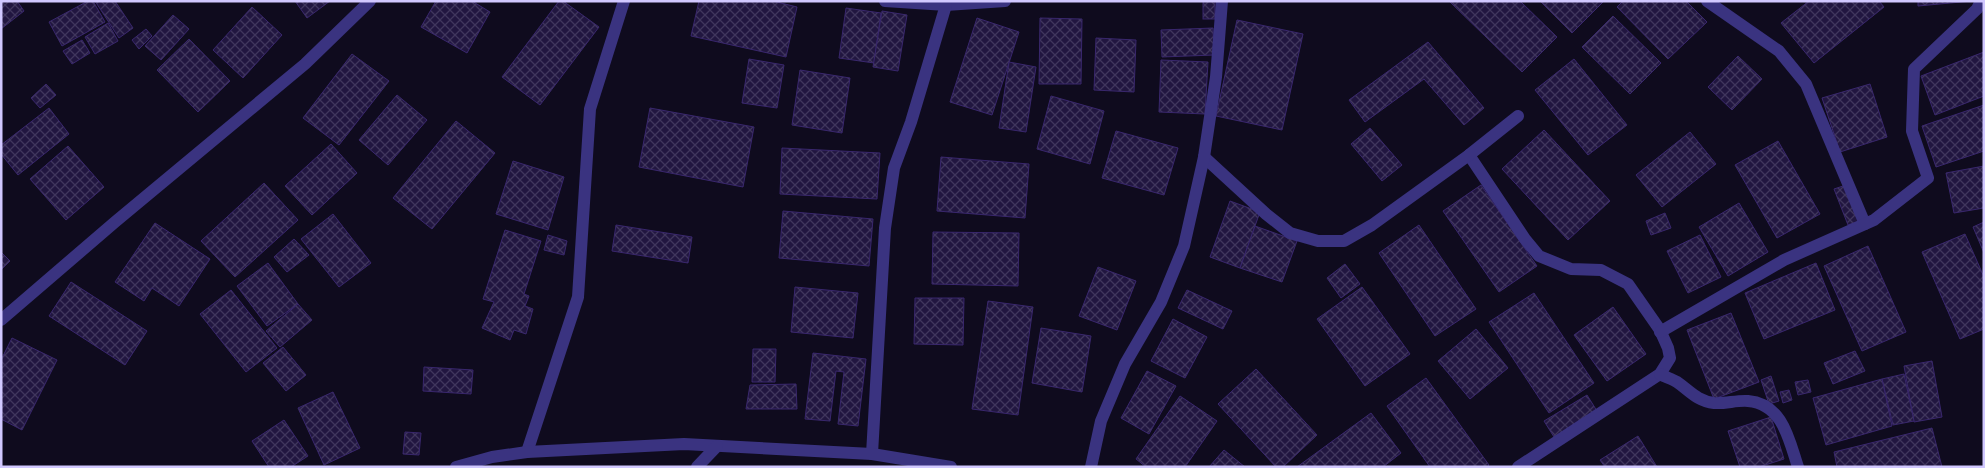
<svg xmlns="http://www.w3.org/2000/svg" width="1985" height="468" font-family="'Source Sans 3',sans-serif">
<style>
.building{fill:url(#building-cross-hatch);stroke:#39276d}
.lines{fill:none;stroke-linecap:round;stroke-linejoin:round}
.minor{stroke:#3a3380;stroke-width:12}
</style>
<defs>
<pattern id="building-cross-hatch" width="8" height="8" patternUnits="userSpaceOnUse" patternTransform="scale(1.25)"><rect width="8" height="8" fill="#211640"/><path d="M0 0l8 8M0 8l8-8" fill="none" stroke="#40365d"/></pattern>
</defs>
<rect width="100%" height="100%" fill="#0f0b1e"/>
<!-- building -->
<g class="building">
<path d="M1 1H17L24 11 1 29Z"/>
<path d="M88 1H93L105 22 62 46 49 22Z"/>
<path d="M95 1H115L133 28 119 38Z"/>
<path d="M295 1H330L307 18Z"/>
<path d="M436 1H472L490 12 467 53 421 27Z"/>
<path d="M559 1H563L599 27 540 105 502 77Z"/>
<path d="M699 1H773L797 7 786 57 691 36Z"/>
<rect x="1203" y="1" width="12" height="18"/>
<path d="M1449 1H1520L1557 37 1522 72Z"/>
<path d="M1540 1H1604L1572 33Z"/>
<path d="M1623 1H1686L1707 22 1668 59 1617 7Z"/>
<path d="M1809 1H1879L1884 7 1814 63 1781 23Z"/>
<path d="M1918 1H1972L1918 6Z"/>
<path d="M252 7 282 35 243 78 213 50Z"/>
<path d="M846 8 881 13 874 63 839 58Z"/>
<path d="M882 11 907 15 898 71 873 67Z"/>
<path d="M173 15 189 29 161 60 145 46Z"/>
<path d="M1613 16 1661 63 1630 94 1582 47Z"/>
<path d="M977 18 1019 32 992 115 950 102Z"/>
<path d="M1040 18 1082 19 1081 84H1039Z"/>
<path d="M1237 20 1303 34 1282 130 1216 116Z"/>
<path d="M108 23 118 41 95 54 85 37Z"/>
<path d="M1213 28 1214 55 1162 57 1161 30Z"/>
<path d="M146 29 152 36 139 49 132 40Z"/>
<path d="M1096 38 1136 40 1134 92 1094 90Z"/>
<path d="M189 39 230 81 198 112 157 70Z"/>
<path d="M82 40 90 53 72 64 63 51Z"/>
<path d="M1428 42 1484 108 1464 125 1424 79 1365 122 1349 100Z"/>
<path d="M1984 52V96L1935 115 1921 76Z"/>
<path d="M352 54 389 81 339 145 303 118Z"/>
<path d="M1738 56 1762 79 1732 110 1708 87Z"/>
<path d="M749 59 784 65 777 108 742 103Z"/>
<path d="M1574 59 1627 125 1588 155 1535 90Z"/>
<path d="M1161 60 1208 62 1205 114 1159 112Z"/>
<path d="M1009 62 1036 67 1026 132 999 128Z"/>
<path d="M800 70 850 78 842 133 792 125Z"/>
<path d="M46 84 56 95 40 108 31 98Z"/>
<path d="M1870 84 1887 137 1840 152 1822 98Z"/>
<path d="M397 95 427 120 388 165 359 140Z"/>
<path d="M1051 96 1104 111 1090 164 1037 149Z"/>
<path d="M1984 105V151L1936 167 1922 126Z"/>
<path d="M49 108 69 134 18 175 1 154V145Z"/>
<path d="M650 108 754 127 743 187 639 167Z"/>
<path d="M456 121 495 153 432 229 393 198Z"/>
<path d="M1370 128 1402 165 1382 181 1351 144Z"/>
<path d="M1544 130 1610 201 1568 240 1502 169Z"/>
<path d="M1116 131 1178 148 1164 195 1102 178Z"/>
<path d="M1690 132 1716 164 1662 207 1636 175Z"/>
<path d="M1778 141 1820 214 1777 238 1735 165Z"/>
<path d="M331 144 357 173 312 215 285 186Z"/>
<path d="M68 146 104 187 66 220 30 179Z"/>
<path d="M782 148 880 153 877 199 780 194Z"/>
<path d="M941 157 1029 164 1025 218 937 211Z"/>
<path d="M513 161 564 177 548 230 496 214Z"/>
<path d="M1984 166V208L1954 213 1946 173Z"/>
<path d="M264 183 298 220 235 277 201 241Z"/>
<path d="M1481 185 1537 266 1499 292 1443 211Z"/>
<path d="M1846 185 1860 221 1848 225 1834 189Z"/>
<path d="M1230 201 1260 212 1240 268 1210 257Z"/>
<path d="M1739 203 1768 252 1728 276 1699 227Z"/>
<path d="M783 211 873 219 869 266 779 258Z"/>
<path d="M1665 213 1671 228 1651 235 1646 221Z"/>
<path d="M333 214 371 263 339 287 301 239Z"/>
<path d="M1984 222V253L1973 227Z"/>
<path d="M155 223 210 259 179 306 152 288 144 301 115 282Z"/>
<path d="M616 225 692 237 688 263 612 251Z"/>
<path d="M1419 225 1476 309 1435 336 1379 253Z"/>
<path d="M1255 226 1297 241 1282 282 1240 268Z"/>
<path d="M505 230 541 241 524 294 529 296 525 306 533 309 526 334 514 330 510 340 482 328 494 302 483 299Z"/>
<path d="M933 232 1019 233 1018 286 932 284Z"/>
<path d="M1965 234 1984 277V329L1960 339 1922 252Z"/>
<path d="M548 235 567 241 564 255 544 250Z"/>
<path d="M1700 235 1721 277 1688 293 1667 251Z"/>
<path d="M294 239 309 255 287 272 274 257Z"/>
<path d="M1868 246 1906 332 1862 351 1824 266Z"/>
<path d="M1 252 10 261 1 270Z"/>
<path d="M268 263 298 304 267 326 237 286Z"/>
<path d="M1816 263 1835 310 1764 339 1745 293Z"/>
<path d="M1345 264 1360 284 1341 298 1327 278Z"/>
<path d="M1098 267 1136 281 1117 330 1079 316Z"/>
<path d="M71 282 147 331 125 365 49 316Z"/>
<path d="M795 287 858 293 853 338 791 332Z"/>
<path d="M1362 287 1410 354 1365 386 1317 319Z"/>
<path d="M231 290 277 348 246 372 200 314Z"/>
<path d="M1187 290 1232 311 1223 329 1178 308Z"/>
<path d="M1534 293 1594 383 1549 413 1489 322Z"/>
<path d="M915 298H964L963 345 914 344Z"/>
<path d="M988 301 1033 307 1018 415 972 409Z"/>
<path d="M298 304 312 320 280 347 266 331Z"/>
<path d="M1613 307 1646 354 1607 381 1574 335Z"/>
<path d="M1731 313 1759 382 1714 399 1687 330Z"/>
<path d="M1173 319 1207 337 1185 378 1151 361Z"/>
<path d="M1041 328 1091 336 1082 392 1032 383Z"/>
<path d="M1476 329 1508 368 1470 399 1438 361Z"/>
<path d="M12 338 57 360 22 430 1 419V360Z"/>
<path d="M283 347 306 375 286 391 263 363Z"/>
<path d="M753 349H776L775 382H752Z"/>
<path d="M1855 351 1865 371 1833 384 1824 363Z"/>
<path d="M813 353 866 359 858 426 838 424 844 372 836 371 830 421 805 419Z"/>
<path d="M1932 361 1942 417 1914 422 1904 366Z"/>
<path d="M424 367 473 370 471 394 423 391Z"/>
<path d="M1256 369 1317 435 1283 467H1276L1218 404Z"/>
<path d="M1147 371 1176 386 1149 434 1121 418Z"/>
<path d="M1904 374 1914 421 1893 425 1882 379Z"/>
<path d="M1771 376 1779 401 1769 404 1761 380Z"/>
<path d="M1426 378 1489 465 1487 467H1430L1387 406Z"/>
<path d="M1882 379 1892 426 1826 445 1813 398Z"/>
<path d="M1808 380 1811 392 1798 395 1795 382Z"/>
<path d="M796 384 797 409H746L750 385Z"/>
<path d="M1789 390 1792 400 1783 403 1780 392Z"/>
<path d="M333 392 360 448 324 465 298 408Z"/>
<path d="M1587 395 1597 411 1554 437 1544 421Z"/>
<path d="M1180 396 1217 421 1185 467H1146L1136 459Z"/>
<path d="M1371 413 1401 453 1383 467H1297Z"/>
<path d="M1771 417 1784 459 1759 467H1740L1728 431Z"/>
<path d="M284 420 308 456 291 467H269L252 441Z"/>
<path d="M1932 428 1942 467H1837L1834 452Z"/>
<path d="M405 432 421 433 419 455 403 454Z"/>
<path d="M1638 436 1657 467H1605L1600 460Z"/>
<path d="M1224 450 1245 467H1209Z"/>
</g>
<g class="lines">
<!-- minor -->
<g class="minor">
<path d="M885 1 946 5 1005 1"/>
<path d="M1707 1 1779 51 1806 84 1865 224"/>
<path d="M1469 155 1525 239 1539 256 1571 269 1601 270 1628 284 1660 330 1668 348 1670 358 1660 374 1518 467"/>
<path d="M1204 157 1266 214 1290 233 1318 241H1344L1372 225 1469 155 1518 116"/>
<path d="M1 320 115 222 305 64 370 1"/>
<path d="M1660 332 1784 260 1874 220 1928 178 1912 131 1914 69 1977 9 1981 1"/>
<path d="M1660 374C1665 377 1672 379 1677 382 1690 391 1697 401 1714 403 1725 404 1737 400 1748 401 1783 404 1789 440 1798 467"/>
<path d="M527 452 578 297 590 109 624 1"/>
<path d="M872 454 885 228 894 168 911 122 946 5"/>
<path d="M456 467 492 457 527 452 684 444 872 454 951 467"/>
<path d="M697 467 717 446"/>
<path d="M1091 467 1101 421 1125 364 1161 302 1184 246 1204 157 1216 77 1222 1"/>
</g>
</g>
<!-- border -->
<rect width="1985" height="468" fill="none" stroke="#d1c8ff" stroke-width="5"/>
</svg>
